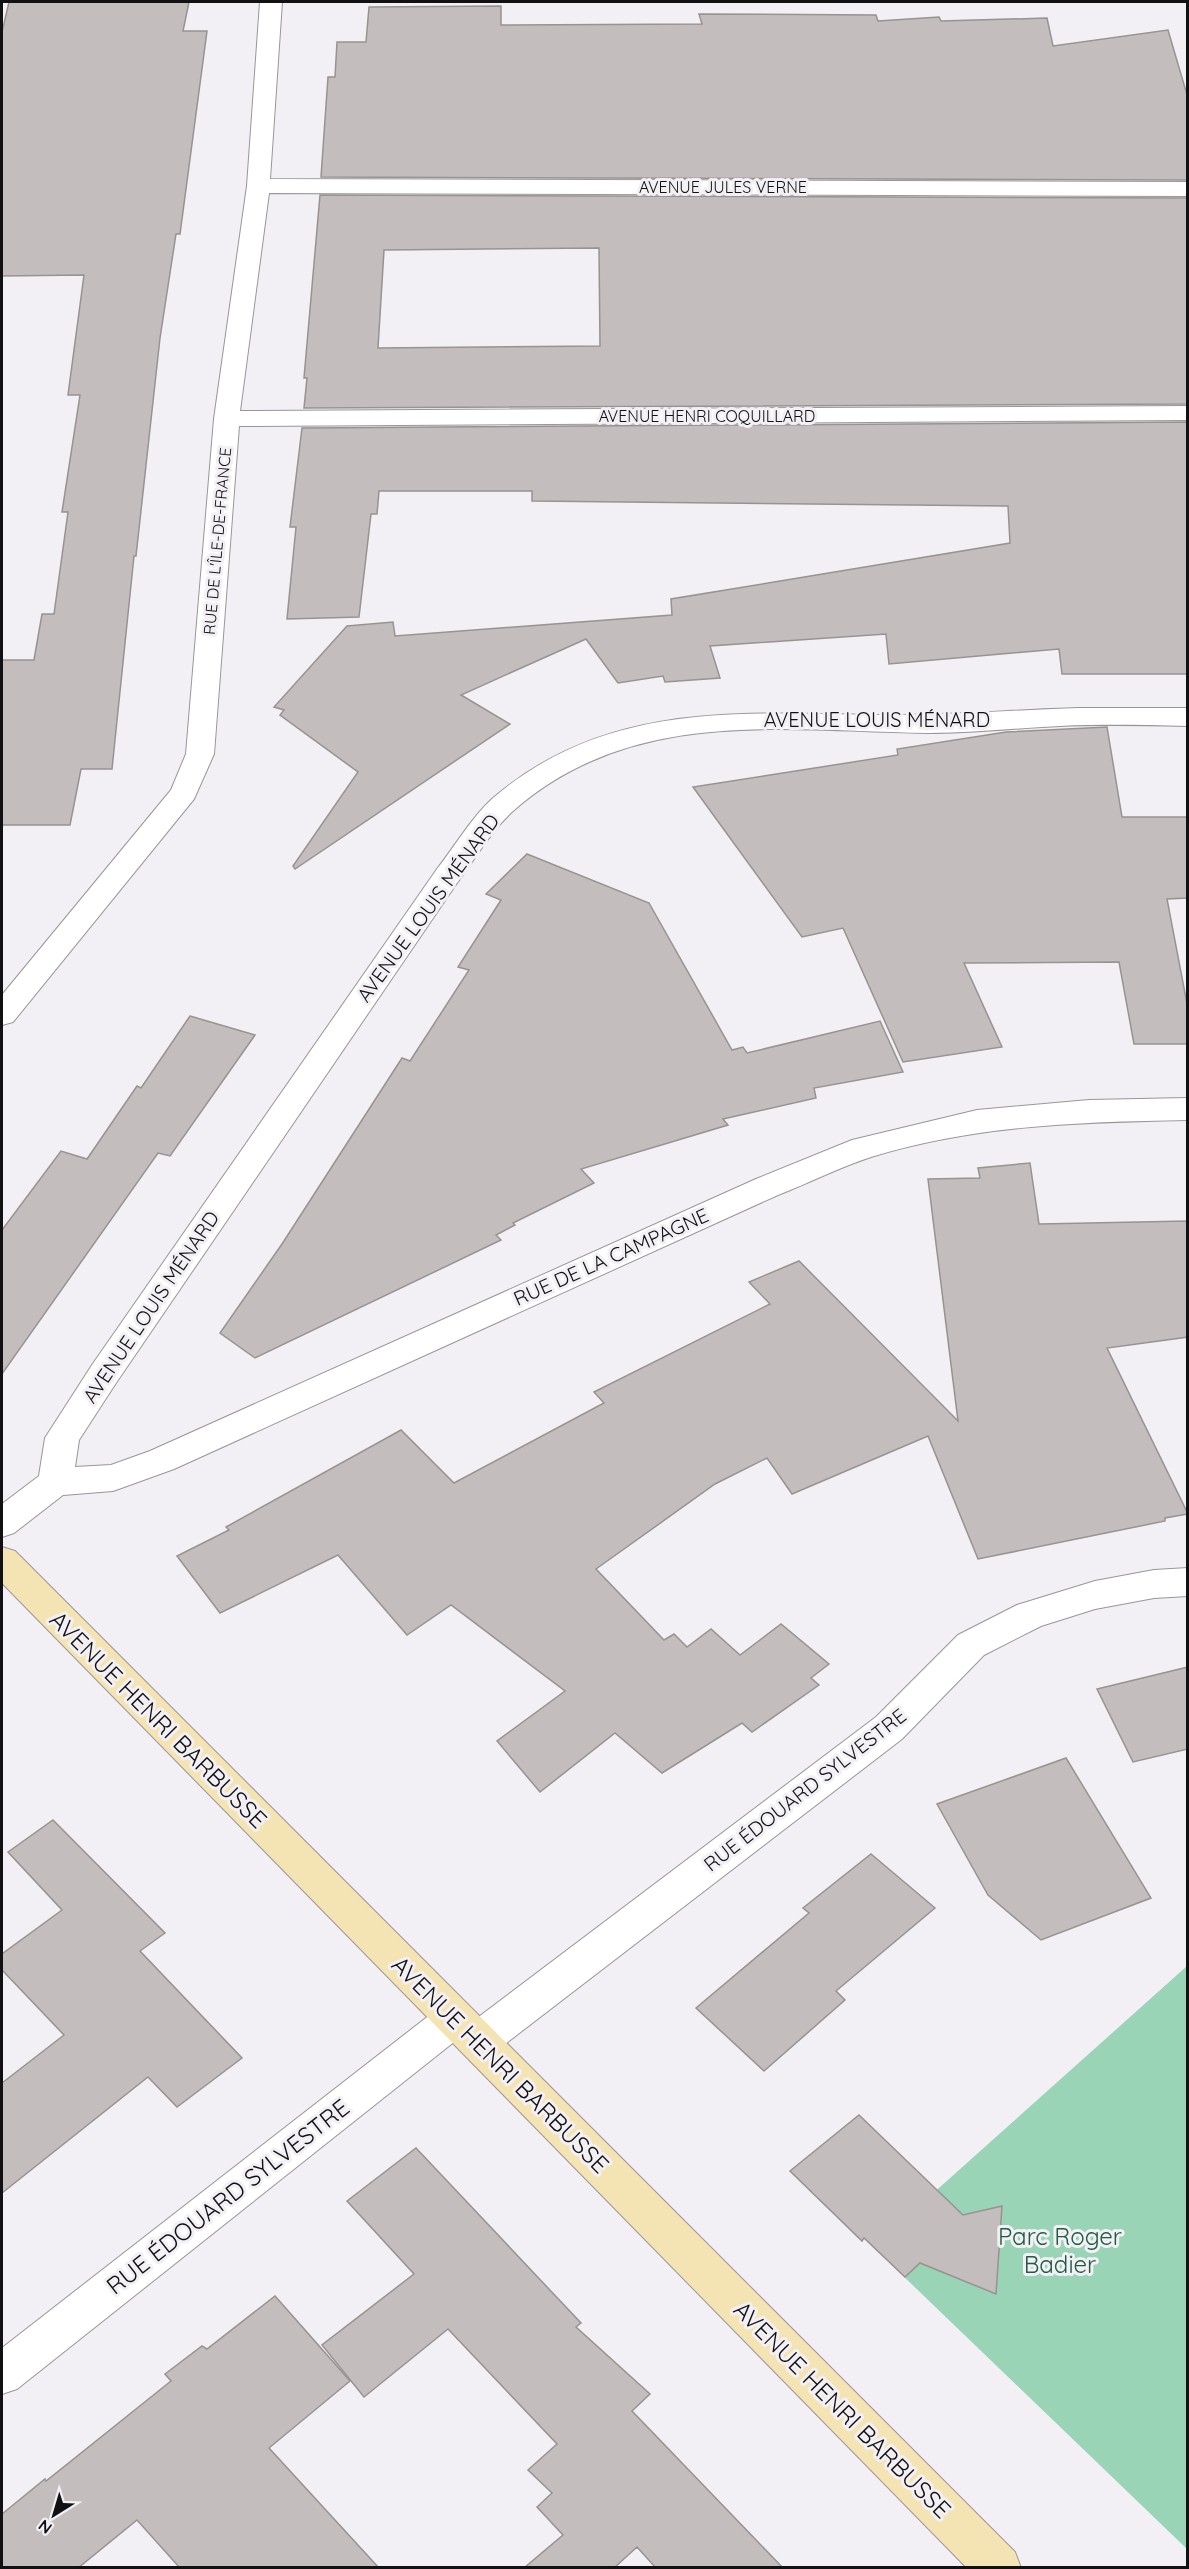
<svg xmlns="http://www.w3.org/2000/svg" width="1189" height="2569" font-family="Quicksand,sans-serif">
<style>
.green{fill:#99d4b7}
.building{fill:#c3bebd;stroke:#989291;stroke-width:1.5;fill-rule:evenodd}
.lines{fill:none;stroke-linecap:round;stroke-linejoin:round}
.minor-casing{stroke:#98969a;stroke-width:2}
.secondary-casing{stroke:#98969a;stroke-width:2}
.minor{fill:#fff;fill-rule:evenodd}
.secondary{fill:#f4e4b4;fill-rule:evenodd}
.labels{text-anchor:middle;stroke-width:6;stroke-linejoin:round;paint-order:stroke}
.far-street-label{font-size:16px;fill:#111012;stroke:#f2f0f4}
.street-label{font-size:20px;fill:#111012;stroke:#f2f0f4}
.near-street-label{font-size:24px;fill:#111012;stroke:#f2f0f4}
.near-park-label{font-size:24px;fill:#205c43;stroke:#f2f0f4}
</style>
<rect width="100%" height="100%" fill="#f2f0f4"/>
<!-- green -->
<path class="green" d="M1187 1966V2549L873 2247Z"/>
<!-- building -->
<g class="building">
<path d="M9 2H189L183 31H207L180 234H176L160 338 136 556H134L112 769H81L70 825H2V660H34L42 614H54L68 512H62L80 395H68L84 275 2 276V32Z"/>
<path d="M501 6V25L702 24 699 14 876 15 878 21 939 17 941 21 1047 18 1053 46 1168 30 1188 98V180L321 177 328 77H335L337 42H366L369 7Z"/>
<path d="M320 195 1188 198V404L304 408 307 378H304ZM599 248 600 346 378 348 384 250Z"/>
<path d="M1188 422V674H1062L1059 649 889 664 886 634 710 646 720 678 665 682 663 676 618 683 586 639 461 695 510 724 295 869 293 866 358 772 280 715 284 710 274 707 347 626 393 622 395 636 672 615 671 599 1010 543 1008 506 532 501V491H379L377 514H371L359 617 287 619 296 527H290L302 428Z"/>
<path d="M1107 727 1122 817H1188V898L1167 899 1188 1009V1044H1134L1119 962 964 963 1002 1047 903 1062 843 928 802 937 693 787 898 755 897 749 1006 732Z"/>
<path d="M527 854 649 903 732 1050 743 1047 747 1053 880 1021 903 1072 814 1088 816 1098 723 1119 728 1125 581 1169 594 1183 513 1223 515 1225 496 1235 501 1240 255 1358 220 1333 282 1244 402 1058 410 1061 469 970 458 967 501 900 486 894Z"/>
<path d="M190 1016 255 1035 170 1156 158 1153 2 1374V1230L61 1151 87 1159 137 1086 141 1088Z"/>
<path d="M1030 1163 1039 1224 1188 1221V1337L1107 1348 1188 1514 1165 1518V1521L978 1559 928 1436 792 1494 767 1458 715 1484 596 1569 664 1640 674 1634 687 1647 711 1629 740 1655 781 1624 829 1664 811 1678 819 1685 752 1732 742 1723 662 1773 615 1733 540 1792 497 1741 565 1691 451 1605 407 1635 338 1555 220 1613 177 1556 229 1530 226 1527 401 1430 454 1483 604 1403 594 1392 770 1304 749 1282 799 1261 958 1421 928 1179 980 1178 978 1168Z"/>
<path d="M1188 1667V1749L1133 1762 1097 1689Z"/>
<path d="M1066 1758 1151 1898 1041 1940 988 1895 937 1804Z"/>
<path d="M53 1820 165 1933 140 1951 242 2058 177 2107 148 2077 2 2193V2083L64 2035 2 1970V1954L62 1910 8 1852Z"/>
<path d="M871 1854 935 1908 836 1991 845 2000 764 2071 696 2008 809 1913 803 1908Z"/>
<path d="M859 2115 963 2215 1002 2206 996 2294 920 2263 905 2277 864 2238 862 2241 790 2171Z"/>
<path d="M416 2148 581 2323 576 2327 650 2394 632 2411 783 2568H656L637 2547 614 2568H524L563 2535 537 2507 552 2493 528 2470 557 2444 448 2329 364 2397 322 2345 414 2274 347 2201Z"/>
<path d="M275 2296 350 2381 269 2448 379 2568H180L137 2520 78 2568H2V2514L45 2479 46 2481 171 2381 165 2374 202 2346 207 2349Z"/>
</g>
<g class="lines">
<defs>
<g id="minor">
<path d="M260 2H282L270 179 1188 182V196L269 193 240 411 1188 406V420L239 426 214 754 194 799 13 1022 2 1025V995L171 790 186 754 214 419 247 186Z"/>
<path d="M1078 708H1188V726C1145 725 1103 724 1060 726 1017 728 973 733 929 733 784 731 632 706 513 811 491 831 475 859 457 883L116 1383 79 1440 75 1467 111 1465 150 1451 756 1179 852 1140 977 1110 1089 1100 1188 1098V1120C1081 1122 974 1125 871 1157 840 1167 809 1183 778 1195L174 1469 113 1491 63 1495 14 1533 2 1537V1504L39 1476 45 1438 92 1365 437 869C455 846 471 818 493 798 606 701 740 713 878 715 945 716 1011 710 1078 708Z"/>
<path d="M1188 1568V1596L1154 1598 1095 1609 1041 1626 984 1655 902 1739 492 2054 478 2059 464 2054 458 2041 459 2038 17 2389 2 2394V2348L440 2007 454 2001 468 2007 474 2019 472 2022 876 1717 958 1635 1017 1605 1095 1581 1154 1570Z"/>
</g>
<path id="secondary" d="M2 1547 15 1551 1015 2552 1021 2568H967L2 1583Z"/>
</defs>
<!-- minor casing -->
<use href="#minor" class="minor-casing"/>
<!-- secondary casing -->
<use href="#secondary" class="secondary-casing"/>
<!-- minor -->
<use href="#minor" class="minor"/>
<!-- secondary -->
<use href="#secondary" class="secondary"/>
</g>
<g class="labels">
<!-- far-street labels -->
<g class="far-street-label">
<text x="723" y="193">AVENUE JULES VERNE</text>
<text x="707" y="422">AVENUE HENRI COQUILLARD</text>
<text transform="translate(217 541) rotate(-85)" y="6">RUE DE L'ÎLE-DE-FRANCE</text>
</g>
<!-- street labels -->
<g class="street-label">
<text x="877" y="727">AVENUE LOUIS MÉNARD</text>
<text transform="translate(428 908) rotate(-54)" y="7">AVENUE LOUIS MÉNARD</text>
<text transform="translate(611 1257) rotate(-24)" y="7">RUE DE LA CAMPAGNE</text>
<text transform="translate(151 1307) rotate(-56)" y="7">AVENUE LOUIS MÉNARD</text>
<text transform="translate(805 1790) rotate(-38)" y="7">RUE ÉDOUARD SYLVESTRE</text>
</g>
<!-- near-street labels -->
<g class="near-street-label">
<text transform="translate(158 1720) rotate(45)" y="8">AVENUE HENRI BARBUSSE</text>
<text transform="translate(500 2065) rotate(45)" y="8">AVENUE HENRI BARBUSSE</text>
<text transform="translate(228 2197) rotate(-38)" y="8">RUE ÉDOUARD SYLVESTRE</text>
<text transform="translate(842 2410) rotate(45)" y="8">AVENUE HENRI BARBUSSE</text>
</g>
<!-- near-park labels -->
<g class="near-park-label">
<text x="1060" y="2245">Parc Roger<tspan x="1060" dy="28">Badier</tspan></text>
</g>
</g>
<!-- border -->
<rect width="1189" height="2569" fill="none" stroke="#111012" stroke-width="6"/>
<!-- north arrow -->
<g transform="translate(54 2515) rotate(217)" stroke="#f2f0f4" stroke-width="4.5" paint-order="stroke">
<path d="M0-4.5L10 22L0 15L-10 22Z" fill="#111012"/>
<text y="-9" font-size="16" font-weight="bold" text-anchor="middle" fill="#111012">N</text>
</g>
</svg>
